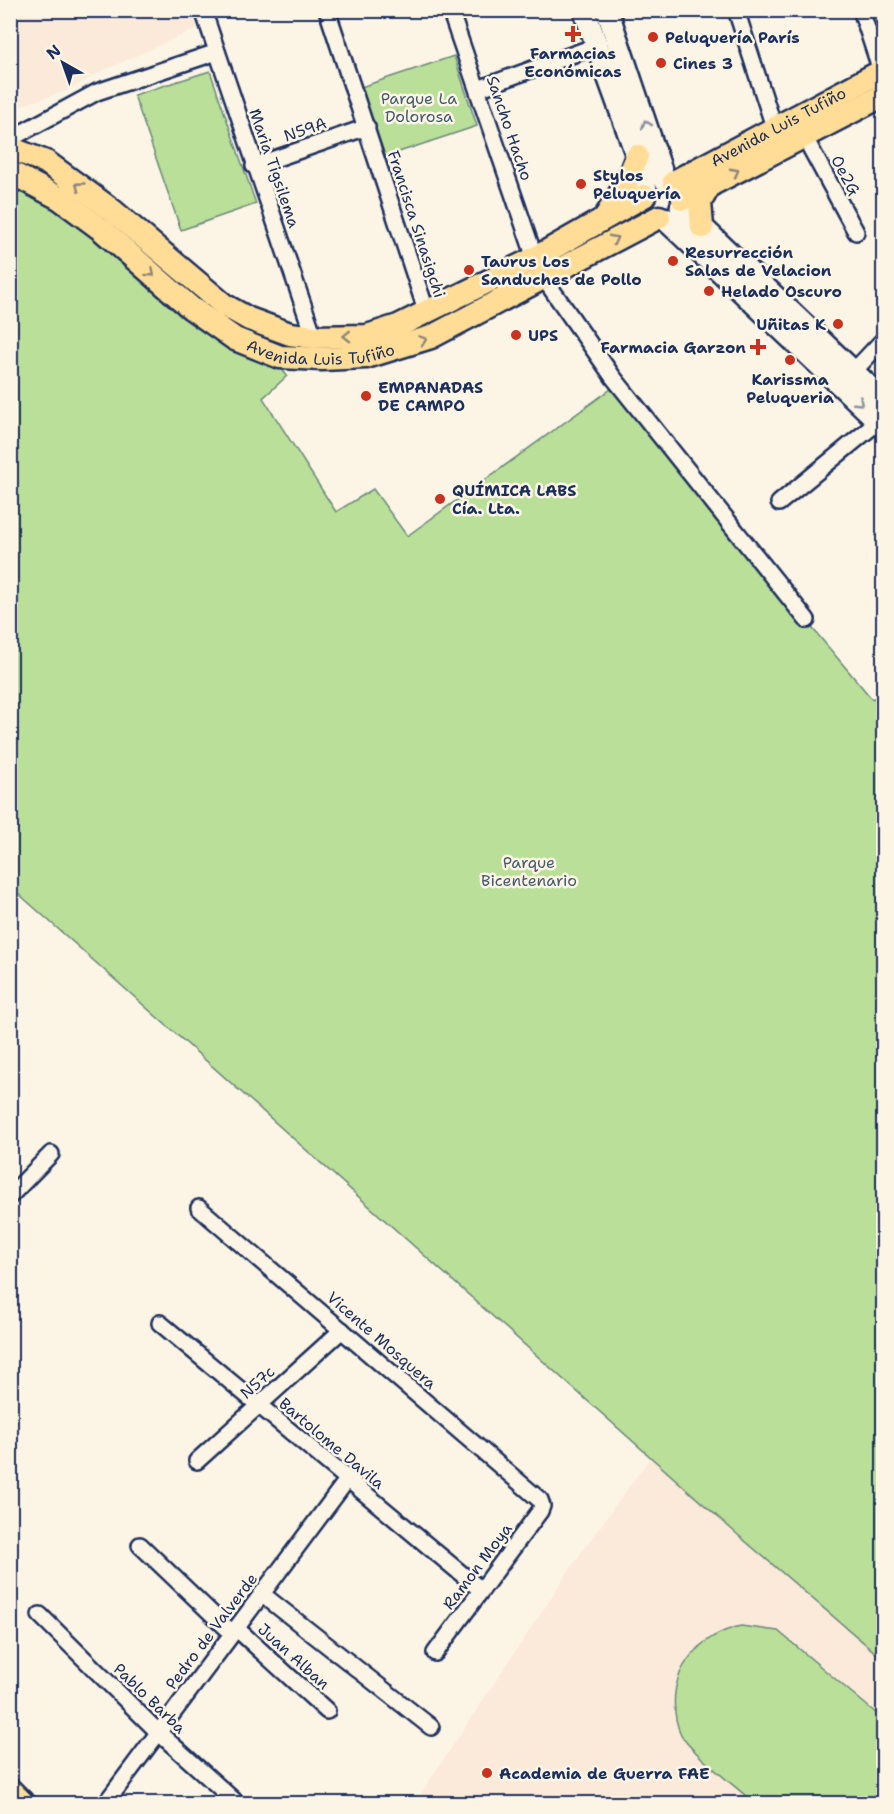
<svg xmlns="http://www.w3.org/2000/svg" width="894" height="1814" font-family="'Shantell Sans',sans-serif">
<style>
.built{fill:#fbe9d9}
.green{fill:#badf99;stroke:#6a877c;stroke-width:1.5}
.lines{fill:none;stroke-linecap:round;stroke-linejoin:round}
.street-casing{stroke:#1b2f5e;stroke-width:20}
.secondary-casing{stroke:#1b2f5e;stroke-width:26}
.primary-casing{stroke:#1b2f5e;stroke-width:27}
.street{stroke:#fcf5e5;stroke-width:15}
.secondary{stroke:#fcf5e5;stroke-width:21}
.primary{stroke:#ffdd96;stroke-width:22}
.oneway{stroke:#8c92a2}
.oneway2{stroke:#8d867a}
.poi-dot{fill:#c8321e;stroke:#fcf5e5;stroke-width:2}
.labels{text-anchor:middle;stroke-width:5;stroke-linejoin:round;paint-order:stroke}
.poi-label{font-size:16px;font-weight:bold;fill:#1b2f5e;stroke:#fcf5e5;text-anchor:start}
.park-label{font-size:16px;fill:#435b6d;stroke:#fcf5e5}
.street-label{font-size:16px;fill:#1b2f5e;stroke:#fcf5e5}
</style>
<rect width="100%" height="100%" fill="#fcf5e5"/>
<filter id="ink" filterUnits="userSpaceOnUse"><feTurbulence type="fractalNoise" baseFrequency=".0167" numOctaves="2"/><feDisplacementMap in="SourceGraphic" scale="12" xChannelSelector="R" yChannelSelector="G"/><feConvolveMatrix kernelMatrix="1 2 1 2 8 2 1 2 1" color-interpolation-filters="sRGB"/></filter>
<g filter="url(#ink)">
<!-- built -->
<g class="built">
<path d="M10 11H192L198 28 102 71 66 91 11 109Z"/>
<path d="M651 1457 883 1659V1803L414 1804 583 1550Z"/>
</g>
<!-- green -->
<g class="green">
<path d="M454 56 477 126 384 157 361 87Z"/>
<path d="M210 71 256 204 181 230 134 95Z"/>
<path d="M11 189 72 212 280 366 287 376 263 398 336 512 373 489 407 536 611 389 872 699 883 693V1659L738 1535 11 887Z"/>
<path d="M741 1626 778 1631 883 1719V1803H754C732 1783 705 1764 686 1742 679 1734 676 1722 675 1712 670 1668 700 1635 741 1626Z"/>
</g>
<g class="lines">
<defs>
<g id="street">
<path d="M203 10 314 337"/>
<path d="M327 10 427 313"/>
<path d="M450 10 535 258"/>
<path d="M736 10 774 127"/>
<path d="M861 10 881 71"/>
<path d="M478 89 596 46"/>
<path d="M804 136 856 232"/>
<path d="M10 139 97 92 217 52"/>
<path d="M254 166 367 127"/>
<path d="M543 277 613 377 807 620"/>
<path d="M853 372 884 339"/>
<path d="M779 503 879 421"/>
<path d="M10 1196 51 1154"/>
<path d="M199 1208 540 1500 542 1506 540 1511 435 1653"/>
<path d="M160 1323 481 1590"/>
<path d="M197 1461 342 1330"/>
<path d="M140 1545 232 1633"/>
<path d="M262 1594 431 1727"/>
<path d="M40 1615 158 1732 238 1804"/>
<path d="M236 1628 327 1711"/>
<path d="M105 1804 347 1480"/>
</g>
<g id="secondary">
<path d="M584 10 637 156 646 190"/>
<path d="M607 10 664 179"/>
<path d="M681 207 884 401"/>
<path d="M664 218 884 426"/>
</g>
<g id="primary">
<path d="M10 148 46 162 113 211 224 305 249 319 290 334 314 337 367 336 398 326 535 258 644 196"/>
<path id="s1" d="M10 172 59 198 102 230 191 308 235 339 280 357 322 359 366 357 431 337 659 217"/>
<path id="s2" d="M674 182 884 70"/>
<path d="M683 199 884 95"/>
<path d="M606 216 626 184 637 156"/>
<path d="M702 227 700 202 710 185"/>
<path d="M10 1790 24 1804"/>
</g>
</defs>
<!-- street casing -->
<use href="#street" class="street-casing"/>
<!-- secondary casing -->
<use href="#secondary" class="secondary-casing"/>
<!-- primary casing -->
<use href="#primary" class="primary-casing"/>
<!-- street -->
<use href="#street" class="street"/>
<!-- secondary -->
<use href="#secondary" class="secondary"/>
<!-- primary -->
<use href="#primary" class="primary"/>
</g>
<!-- one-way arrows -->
<defs><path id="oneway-chevron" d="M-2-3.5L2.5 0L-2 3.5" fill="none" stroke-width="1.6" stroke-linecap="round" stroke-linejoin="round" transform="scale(1.5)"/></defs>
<g class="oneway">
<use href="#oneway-chevron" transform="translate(646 124) rotate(-109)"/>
<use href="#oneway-chevron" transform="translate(859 402) rotate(43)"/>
</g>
<g class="oneway2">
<use href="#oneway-chevron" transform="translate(735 172) rotate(-28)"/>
<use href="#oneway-chevron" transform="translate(79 186) rotate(-144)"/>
<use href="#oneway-chevron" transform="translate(614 239) rotate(-28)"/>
<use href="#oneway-chevron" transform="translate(151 273) rotate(42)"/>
<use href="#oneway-chevron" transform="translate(347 336) rotate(179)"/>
<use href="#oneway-chevron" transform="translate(423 340) rotate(-21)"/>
</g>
</g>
<!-- markers -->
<g class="poi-dot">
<path d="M570 25h6v6h6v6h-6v6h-6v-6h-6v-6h6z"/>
<circle cx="653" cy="37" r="6"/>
<circle cx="661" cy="63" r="6"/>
<circle cx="581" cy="184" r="6"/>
<circle cx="673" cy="261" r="6"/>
<circle cx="469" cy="270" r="6"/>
<circle cx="709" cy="291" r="6"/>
<circle cx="838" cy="324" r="6"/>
<circle cx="516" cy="335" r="6"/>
<path d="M755 338h6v6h6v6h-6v6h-6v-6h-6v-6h6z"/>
<circle cx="790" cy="360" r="6"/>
<circle cx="366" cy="396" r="6"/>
<circle cx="440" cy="499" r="6"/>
<circle cx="487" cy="1773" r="6"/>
</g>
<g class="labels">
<!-- poi labels -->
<g class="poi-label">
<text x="665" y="43">Peluquería París</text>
<text x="573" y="59" text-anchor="middle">Farmacias<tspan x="573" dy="18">Económicas</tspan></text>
<text x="673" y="69">Cines 3</text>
<text x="593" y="181">Stylos<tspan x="593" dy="18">Peluquería</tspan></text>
<text x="685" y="258">Resurrección<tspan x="685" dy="18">Salas de Velacion</tspan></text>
<text x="481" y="267">Taurus Los<tspan x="481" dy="18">Sanduches de Pollo</tspan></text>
<text x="721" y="297">Helado Oscuro</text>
<text x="826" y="330" text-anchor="end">Uñitas K</text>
<text x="528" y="341">UPS</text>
<text x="746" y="353" text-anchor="end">Farmacia Garzon</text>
<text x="790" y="385" text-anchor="middle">Karissma<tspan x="790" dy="18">Peluqueria</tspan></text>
<text x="378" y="393">EMPANADAS<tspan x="378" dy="18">DE CAMPO</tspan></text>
<text x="452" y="496">QUÍMICA LABS<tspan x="452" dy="18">Cía. Lta.</tspan></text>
<text x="499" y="1779">Academia de Guerra FAE</text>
</g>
<!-- park labels -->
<g class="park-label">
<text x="419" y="104">Parque La<tspan x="419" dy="18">Dolorosa</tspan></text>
<text x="529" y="868">Parque<tspan x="529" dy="18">Bicentenario</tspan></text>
</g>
<!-- street labels -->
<g class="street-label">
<text dy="6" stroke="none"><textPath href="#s2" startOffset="118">Avenida Luis Tufiño</textPath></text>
<text transform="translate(510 128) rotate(71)" y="6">Sancho Hacho</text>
<text transform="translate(305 129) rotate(-19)" y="6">N59A</text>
<text transform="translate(275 168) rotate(71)" y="6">Maria Tigsilema</text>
<text transform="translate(846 175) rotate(62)" y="6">Oe2G</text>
<text transform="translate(417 224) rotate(72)" y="6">Francisca Sinasigchi</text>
<text dy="6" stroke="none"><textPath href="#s1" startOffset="370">Avenida Luis Tufiño</textPath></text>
<text transform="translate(382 1340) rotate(41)" y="6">Vicente Mosquera</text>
<text transform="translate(257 1382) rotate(-42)" y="6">N57c</text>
<text transform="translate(332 1443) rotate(40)" y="6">Bartolome Davila</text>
<text transform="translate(477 1566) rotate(-53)" y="6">Ramon Moya</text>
<text transform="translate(211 1631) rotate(-53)" y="6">Pedro de Valverde</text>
<text transform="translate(294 1656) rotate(42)" y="6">Juan Alban</text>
<text transform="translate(150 1698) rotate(44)" y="6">Pablo Barba</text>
</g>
</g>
<!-- margin -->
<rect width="894" height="1814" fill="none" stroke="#fcf5e5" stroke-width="36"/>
<rect x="18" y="18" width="858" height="1778" fill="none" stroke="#1b2f5e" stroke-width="2" filter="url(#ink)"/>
<!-- north arrow -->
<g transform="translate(63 63) rotate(320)" stroke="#fcf5e5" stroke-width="4.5" paint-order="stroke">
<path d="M0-4.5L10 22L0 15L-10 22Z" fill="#1b2f5e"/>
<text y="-9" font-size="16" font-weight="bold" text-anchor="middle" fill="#1b2f5e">N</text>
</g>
</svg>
